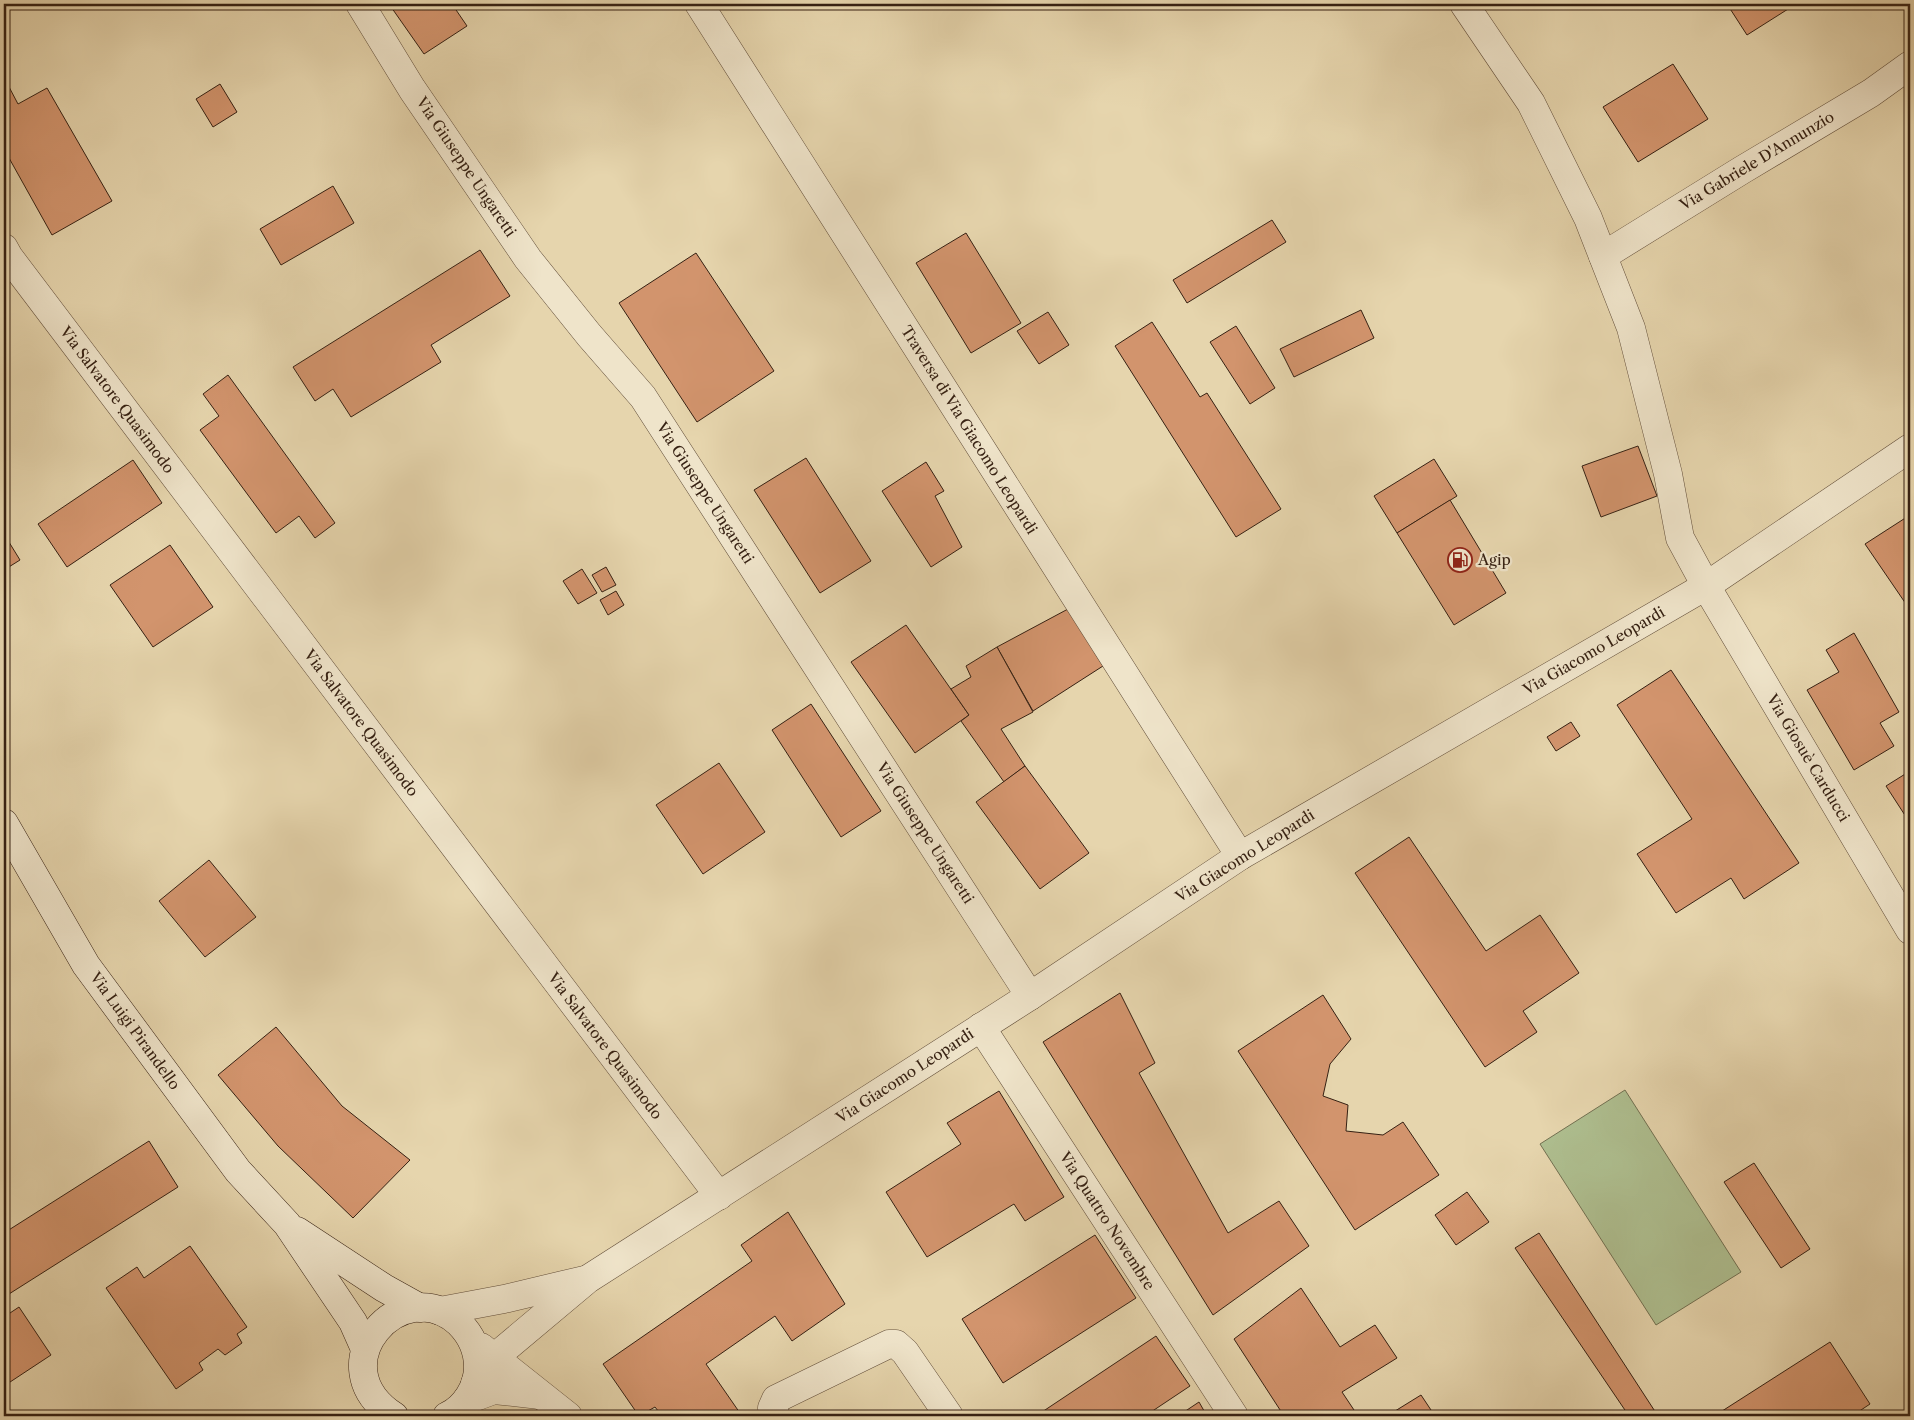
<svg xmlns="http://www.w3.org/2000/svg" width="1914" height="1420" font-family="'Libre Caslon Text',serif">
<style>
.green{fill:#aebe8f;stroke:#727051}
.building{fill:#d2946d;stroke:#362113}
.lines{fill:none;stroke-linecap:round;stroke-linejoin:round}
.street-casing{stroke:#624e3a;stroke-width:29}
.secondary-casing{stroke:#362113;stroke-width:29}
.street{stroke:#efe4ca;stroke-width:28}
.secondary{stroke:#efe4ca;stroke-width:28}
.labels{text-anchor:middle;stroke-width:4.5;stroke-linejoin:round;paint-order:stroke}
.street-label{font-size:15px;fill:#362113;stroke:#efe4ca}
.poi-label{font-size:15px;fill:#362113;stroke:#efe4ca;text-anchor:start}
</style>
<rect width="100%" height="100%" fill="#e6d5ad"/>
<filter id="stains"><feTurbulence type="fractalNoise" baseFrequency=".004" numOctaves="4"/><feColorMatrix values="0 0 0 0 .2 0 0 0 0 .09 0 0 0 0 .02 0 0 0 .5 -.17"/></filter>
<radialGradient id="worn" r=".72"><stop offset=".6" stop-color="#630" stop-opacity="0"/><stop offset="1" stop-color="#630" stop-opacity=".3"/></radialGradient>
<!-- green -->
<path class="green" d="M1625 1090 1741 1272 1656 1325 1540 1144Z"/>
<!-- building -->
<g class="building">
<path d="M389 4H452L467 26 424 54Z"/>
<path d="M1727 4H1796L1747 35Z"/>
<path d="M1673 64 1708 119 1638 162 1603 107Z"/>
<path d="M220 84 237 112 213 127 196 99Z"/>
<path d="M8 85 18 104 47 88 112 201 52 235 4 149V88Z"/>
<path d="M333 186 354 223 281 265 260 229Z"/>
<path d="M1272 220 1286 242 1187 303 1173 280Z"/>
<path d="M966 233 1021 323 971 353 916 263Z"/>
<path d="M480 250 510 296 431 345 441 362 351 417 333 389 315 401 293 367Z"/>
<path d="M696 253 774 371 697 422 619 303Z"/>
<path d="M1361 310 1374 338 1294 377 1280 349Z"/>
<path d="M1048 312 1069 345 1039 364 1017 331Z"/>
<path d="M1152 322 1200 397 1207 393 1281 509 1236 537 1115 346Z"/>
<path d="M1236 326 1275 388 1250 404 1210 342Z"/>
<path d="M228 375 335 523 315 538 299 516 276 533 200 430 219 416 203 394Z"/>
<path d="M1638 446 1657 496 1601 517 1582 466Z"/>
<path d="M806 458 871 561 820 593 754 490Z"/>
<path d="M1434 459 1457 496 1397 533 1374 496Z"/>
<path d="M133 460 162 503 67 567 38 524Z"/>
<path d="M926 462 944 491 935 496 962 547 931 567 882 491Z"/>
<path d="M1450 500 1506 593 1454 625 1397 533Z"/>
<path d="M1910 515V602L1906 604 1865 544Z"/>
<path d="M4 534 20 560 4 570Z"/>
<path d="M170 545 213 607 153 647 110 585Z"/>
<path d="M606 567 616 585 602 592 592 575Z"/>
<path d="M582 569 597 593 578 604 563 581Z"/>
<path d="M616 591 624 605 608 615 600 600Z"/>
<path d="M1068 609 1103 666 1033 711 997 647Z"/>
<path d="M906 625 969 715 915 753 851 662Z"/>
<path d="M1854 633 1899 712 1880 723 1894 746 1854 770 1807 690 1839 672 1826 650Z"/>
<path d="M997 647 1033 712 1001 729 1025 766 1004 782 961 721 969 715 951 689 971 677 966 666Z"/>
<path d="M1671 670 1799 863 1744 899 1731 878 1676 913 1637 854 1692 819 1617 705Z"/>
<path d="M811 704 881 811 841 837 772 730Z"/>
<path d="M1571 722 1580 736 1556 751 1547 737Z"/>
<path d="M719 763 765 832 703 874 656 805Z"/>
<path d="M1025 766 1089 853 1040 889 976 802Z"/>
<path d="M1910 771V823L1886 786Z"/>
<path d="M1409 837 1486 951 1540 915 1579 973 1523 1011 1537 1032 1485 1067 1355 873Z"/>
<path d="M209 860 256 917 205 957 159 901Z"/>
<path d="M1120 993 1155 1063 1139 1073 1228 1233 1279 1201 1309 1246 1213 1315 1043 1042Z"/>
<path d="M1323 995 1351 1039 1330 1064 1323 1096 1348 1105 1346 1131 1383 1135 1403 1122 1439 1175 1355 1230 1238 1051Z"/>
<path d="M276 1027 342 1106 410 1160 353 1218 278 1146 218 1075Z"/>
<path d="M999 1091 1064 1197 1025 1221 1014 1204 927 1257 886 1192 961 1144 947 1123Z"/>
<path d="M149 1141 178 1187 9 1294 4 1285V1233Z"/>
<path d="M1754 1163 1810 1249 1781 1268 1724 1182Z"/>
<path d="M1467 1192 1489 1222 1456 1245 1435 1215Z"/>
<path d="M788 1212 845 1304 792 1341 775 1316 706 1364 742 1416H662L655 1407 639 1416 603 1364 752 1261 741 1245Z"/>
<path d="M1539 1233 1658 1416H1629L1515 1248Z"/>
<path d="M1095 1235 1136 1298 1003 1383 962 1319Z"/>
<path d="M190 1246 247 1327 237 1334 242 1343 225 1355 218 1349 199 1363 203 1370 176 1389 106 1288 137 1267 144 1278Z"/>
<path d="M1301 1288 1340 1347 1375 1325 1397 1358 1342 1392 1358 1416H1284L1234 1339Z"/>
<path d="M19 1307 51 1355 4 1386V1317Z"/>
<path d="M1156 1336 1190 1386 1145 1416H1036Z"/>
<path d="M1830 1342 1870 1404 1852 1416H1721L1719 1413Z"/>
<path d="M1421 1395 1435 1416H1387Z"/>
<path d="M1199 1402 1207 1416H1178Z"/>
</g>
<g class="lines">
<defs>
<g id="street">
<path d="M360 4 412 89 528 259 589 335 643 397 1030 996"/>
<path d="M699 4 1240 856"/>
<path d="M1464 4 1531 103 1588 218 1631 328 1668 474 1680 538 1706 586 1910 930"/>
<path d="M4 248 9 257 719 1196"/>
<path d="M1603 256 1742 170 1871 93 1910 65"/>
<path d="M981 1027 1234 1416"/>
<path d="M440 1311 504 1299 584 1280"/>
<path d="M481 1347 568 1416"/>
<path d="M475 1383 495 1357 588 1279 1030 996 1240 856 1706 586 1910 448"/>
<path d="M467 1400 494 1390 540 1395"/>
<path d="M776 1416 772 1408 776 1399 889 1344H896L905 1352 949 1416"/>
</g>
<g id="secondary">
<path d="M4 823 86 965 238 1171 287 1224 353 1322 365 1349"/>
<path d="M297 1231 384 1288 420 1308"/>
<path d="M394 1416C316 1365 403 1270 459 1323 471 1335 478 1350 478 1367 478 1387 465 1408 447 1416"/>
</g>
</defs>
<!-- street casing -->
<use href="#street" class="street-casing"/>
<!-- secondary casing -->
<use href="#secondary" class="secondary-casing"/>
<!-- street -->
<use href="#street" class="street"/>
<!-- secondary -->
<use href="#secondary" class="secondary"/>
</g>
<!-- icons -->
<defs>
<symbol id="fuel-ring" viewBox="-11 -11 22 22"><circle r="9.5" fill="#efe4ca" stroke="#8f2418" stroke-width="1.5"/><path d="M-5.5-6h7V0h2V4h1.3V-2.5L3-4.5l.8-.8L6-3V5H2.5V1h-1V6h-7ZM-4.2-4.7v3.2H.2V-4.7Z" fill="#8f2418"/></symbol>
</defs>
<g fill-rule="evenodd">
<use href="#fuel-ring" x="1446" y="546" width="28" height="28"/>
</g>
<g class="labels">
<!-- street labels -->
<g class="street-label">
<text transform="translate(1757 161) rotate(-31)" y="5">Via Gabriele D'Annunzio</text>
<text transform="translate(466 167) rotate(56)" y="5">Via Giuseppe Ungaretti</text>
<text transform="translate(117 400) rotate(53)" y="5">Via Salvatore Quasimodo</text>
<text transform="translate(969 430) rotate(58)" y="5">Traversa di Via Giacomo Leopardi</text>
<text transform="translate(705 493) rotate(57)" y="5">Via Giuseppe Ungaretti</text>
<text transform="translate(1594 651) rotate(-30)" y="5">Via Giacomo Leopardi</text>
<text transform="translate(361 723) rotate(53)" y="5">Via Salvatore Quasimodo</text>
<text transform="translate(1808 758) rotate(59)" y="5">Via Giosuè Carducci</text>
<text transform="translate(925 833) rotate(57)" y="5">Via Giuseppe Ungaretti</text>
<text transform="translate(1245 856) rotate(-32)" y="5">Via Giacomo Leopardi</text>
<text transform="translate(135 1031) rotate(54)" y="5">Via Luigi Pirandello</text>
<text transform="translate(605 1046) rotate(53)" y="5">Via Salvatore Quasimodo</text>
<text transform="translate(905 1076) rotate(-33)" y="5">Via Giacomo Leopardi</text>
<text transform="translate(1107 1221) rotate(57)" y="5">Via Quattro Novembre</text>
</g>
<!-- poi labels -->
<g class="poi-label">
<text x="1478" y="565">Agip</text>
</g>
</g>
<!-- margin -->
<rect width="1914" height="1420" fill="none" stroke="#e6d5ad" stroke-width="20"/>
<rect x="5" y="5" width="1904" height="1410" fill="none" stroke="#362113" stroke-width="2.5"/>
<rect x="10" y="10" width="1894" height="1400" fill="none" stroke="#362113"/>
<rect width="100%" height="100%" filter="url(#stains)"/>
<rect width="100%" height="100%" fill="url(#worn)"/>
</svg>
